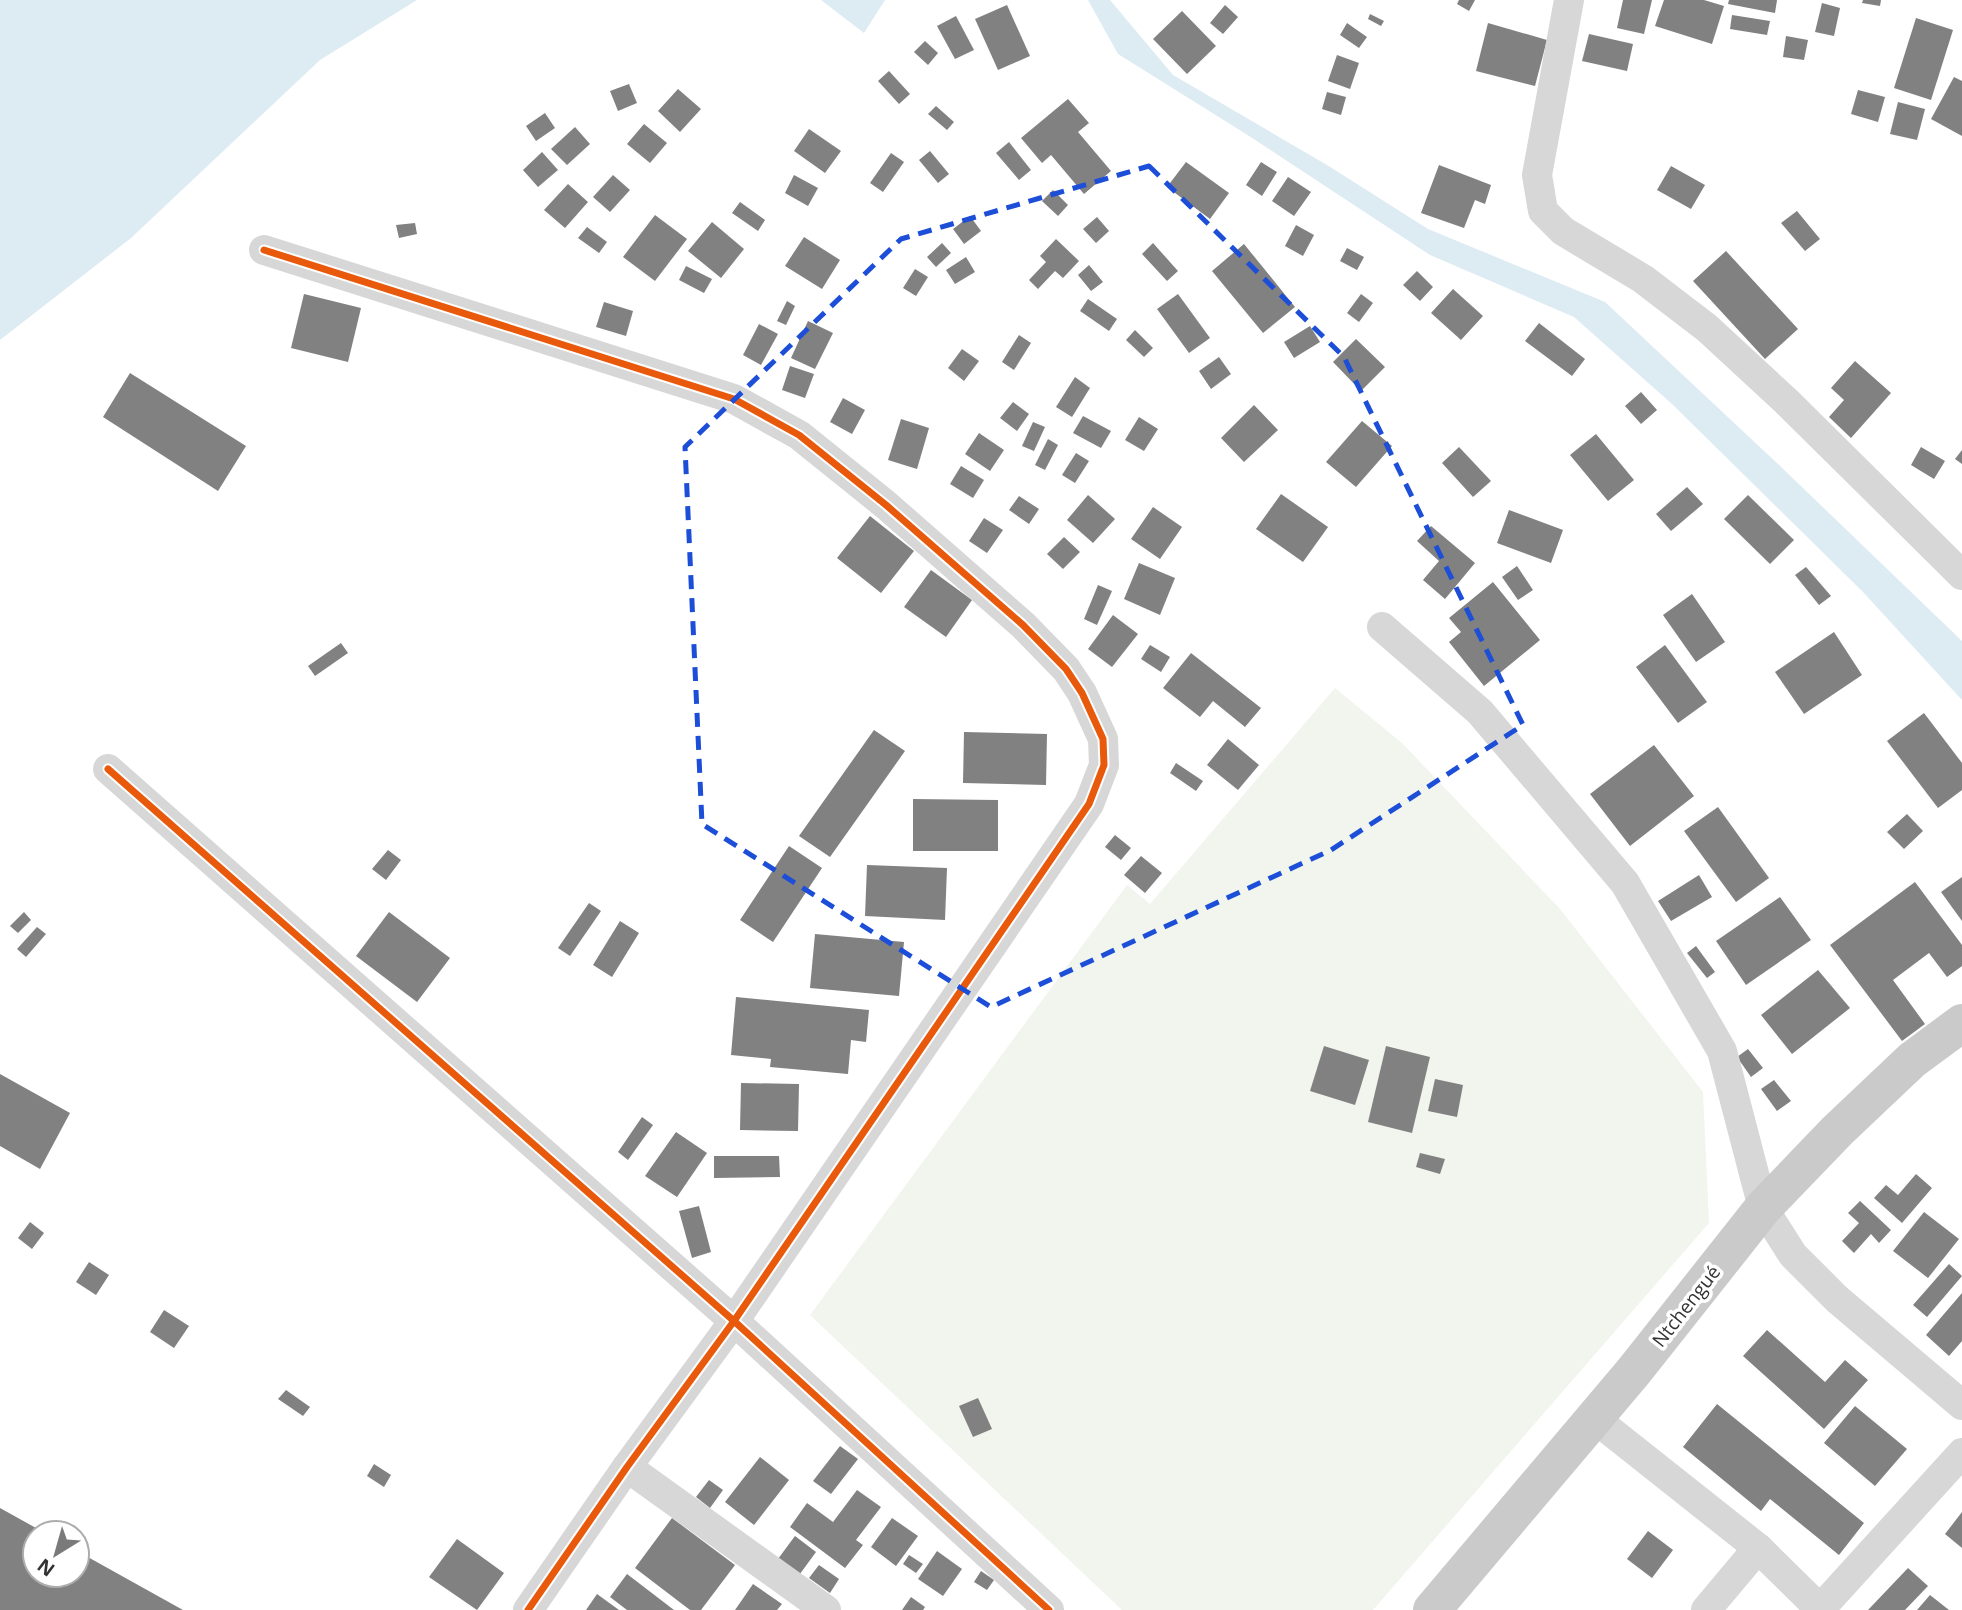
<svg xmlns="http://www.w3.org/2000/svg" width="1962" height="1610" font-family="'Open Sans',sans-serif">
<style>
.green{fill:#f1f5ed}
.water{fill:#ddebf3}
.building{fill:#818181}
.lines{fill:none;stroke-linecap:round;stroke-linejoin:round}
.street{stroke:#d7d7d7;stroke-width:30}
.primary{stroke:#cacaca;stroke-width:38}
.cycleway-casing{stroke:#fff;stroke-width:11}
.cycleway{stroke:#e8590c;stroke-width:7}
.marked{fill:none;stroke:#1d4ed8;stroke-width:5;stroke-dasharray:14 9;stroke-linejoin:round}
.labels{text-anchor:middle;stroke-width:7;stroke-linejoin:round;paint-order:stroke}
.street-label{font-size:19px;fill:#333;stroke:#fff}
</style>
<rect width="100%" height="100%" fill="#fff"/>
<!-- green -->
<path class="green" d="M1335 688 1402 743 1560 909 1703 1092 1709 1223 1373 1610H1122L810 1315 1127 885 1150 904Z"/>
<!-- water -->
<g class="water">
<path d="M0 0H417L320 60 131 238 0 340Z"/>
<path d="M821 0H885L864 33Z"/>
<path d="M1088 0H1110L1173 75 1327 165 1428 229 1605 302 1778 464 1962 641V700L1863 592 1672 404 1574 317 1430 255 1246 134 1118 54Z"/>
</g>
<!-- building -->
<g class="building">
<path d="M1459 0H1475L1469 11 1457 4Z"/>
<path d="M1623 0H1652L1644 34 1617 28Z"/>
<path d="M1664 0H1704L1724 6 1712 44 1655 26Z"/>
<path d="M1729 0H1777L1775 13 1728 4Z"/>
<path d="M1863 0H1881L1880 6 1862 3Z"/>
<path d="M1822 3 1840 8 1834 36 1815 32Z"/>
<path d="M1007 5 1030 56 998 70 975 19Z"/>
<path d="M1225 5 1238 17 1223 34 1210 23Z"/>
<path d="M1182 11 1216 46 1187 74 1153 39Z"/>
<path d="M1370 14 1384 21 1381 26 1368 19Z"/>
<path d="M1732 15 1770 21 1767 35 1730 29Z"/>
<path d="M956 16 974 50 955 59 937 26Z"/>
<path d="M1916 18 1953 30 1931 100 1894 88Z"/>
<path d="M1347 23 1367 37 1359 48 1340 35Z"/>
<path d="M1488 23 1547 40 1535 86 1476 71Z"/>
<path d="M1589 34 1633 44 1627 71 1582 61Z"/>
<path d="M1786 36 1808 40 1804 60 1783 57Z"/>
<path d="M925 41 938 53 928 65 914 52Z"/>
<path d="M1337 55 1359 63 1350 89 1328 81Z"/>
<path d="M889 71 910 94 899 104 878 81Z"/>
<path d="M1954 77 1962 81V136L1931 119Z"/>
<path d="M629 84 637 103 618 111 610 91Z"/>
<path d="M678 89 701 109 680 132 658 111Z"/>
<path d="M1858 90 1885 97 1878 122 1851 114Z"/>
<path d="M1327 92 1346 97 1341 115 1322 109Z"/>
<path d="M1068 99 1089 123 1078 132 1111 171 1084 194 1051 155 1042 163 1021 138Z"/>
<path d="M1898 102 1925 109 1917 140 1890 134Z"/>
<path d="M936 106 954 122 947 130 928 114Z"/>
<path d="M545 113 555 128 536 141 526 126Z"/>
<path d="M644 124 667 143 650 163 627 144Z"/>
<path d="M575 127 590 144 567 165 551 149Z"/>
<path d="M809 129 841 151 825 173 794 151Z"/>
<path d="M1009 142 1031 170 1019 180 996 153Z"/>
<path d="M930 151 949 174 938 183 919 160Z"/>
<path d="M542 152 558 170 538 187 523 170Z"/>
<path d="M891 153 904 162 883 192 870 183Z"/>
<path d="M1186 162 1229 193 1210 219 1167 187Z"/>
<path d="M1261 162 1277 172 1262 196 1246 185Z"/>
<path d="M1439 165 1491 185 1485 204 1475 200 1464 228 1421 213Z"/>
<path d="M1671 166 1705 185 1691 209 1657 190Z"/>
<path d="M613 175 630 190 610 212 593 197Z"/>
<path d="M794 175 818 188 808 206 785 193Z"/>
<path d="M1288 177 1311 192 1294 216 1272 201Z"/>
<path d="M568 184 588 202 565 228 544 210Z"/>
<path d="M1053 190 1068 205 1058 216 1042 201Z"/>
<path d="M740 202 765 220 758 231 732 213Z"/>
<path d="M1797 211 1820 239 1805 251 1781 223Z"/>
<path d="M655 215 687 239 655 281 623 257Z"/>
<path d="M970 216 981 231 964 244 953 229Z"/>
<path d="M1097 217 1109 231 1096 243 1083 229Z"/>
<path d="M712 222 744 249 721 278 688 251Z"/>
<path d="M415 223 417 234 399 238 396 225Z"/>
<path d="M1296 225 1314 235 1303 256 1285 246Z"/>
<path d="M587 227 607 242 599 253 578 238Z"/>
<path d="M804 237 840 260 822 289 785 266Z"/>
<path d="M1056 239 1079 261 1063 278 1055 271 1038 289 1029 280 1046 262 1040 256Z"/>
<path d="M942 243 951 253 936 267 927 257Z"/>
<path d="M1153 243 1178 271 1167 281 1142 254Z"/>
<path d="M1244 244 1295 307 1263 333 1212 271Z"/>
<path d="M1347 248 1364 257 1357 270 1340 261Z"/>
<path d="M1726 251 1798 329 1765 359 1693 281Z"/>
<path d="M966 257 975 272 955 284 946 270Z"/>
<path d="M1089 265 1103 282 1091 291 1078 275Z"/>
<path d="M686 266 712 279 704 293 679 280Z"/>
<path d="M915 269 928 277 916 296 903 288Z"/>
<path d="M1417 271 1433 287 1420 301 1403 285Z"/>
<path d="M1453 289 1483 316 1461 340 1431 313Z"/>
<path d="M304 294 361 308 348 362 291 348Z"/>
<path d="M1178 294 1210 338 1189 353 1157 309Z"/>
<path d="M1361 294 1373 303 1359 322 1347 313Z"/>
<path d="M1088 299 1117 319 1109 331 1080 311Z"/>
<path d="M787 301 795 306 786 325 777 321Z"/>
<path d="M604 302 633 311 626 336 596 327Z"/>
<path d="M808 321 833 333 815 369 791 358Z"/>
<path d="M1539 323 1585 359 1572 376 1525 341Z"/>
<path d="M759 324 778 334 761 365 743 355Z"/>
<path d="M1310 326 1320 342 1294 358 1284 342Z"/>
<path d="M1135 330 1153 348 1144 357 1126 340Z"/>
<path d="M1019 335 1031 343 1014 370 1002 362Z"/>
<path d="M1356 339 1385 367 1361 391 1333 362Z"/>
<path d="M962 349 979 361 964 381 948 368Z"/>
<path d="M1219 357 1231 374 1211 389 1199 371Z"/>
<path d="M1855 361 1891 393 1851 438 1829 417 1844 400 1831 388Z"/>
<path d="M790 366 814 374 805 398 782 390Z"/>
<path d="M130 373 246 446 218 491 103 417Z"/>
<path d="M1075 377 1090 388 1072 417 1056 407Z"/>
<path d="M1641 392 1657 410 1641 424 1625 406Z"/>
<path d="M843 398 865 410 852 434 830 422Z"/>
<path d="M1013 402 1029 414 1017 431 1000 418Z"/>
<path d="M1254 405 1278 430 1244 462 1221 438Z"/>
<path d="M1083 416 1111 431 1101 448 1073 433Z"/>
<path d="M1139 417 1158 429 1144 451 1125 440Z"/>
<path d="M901 419 929 428 917 469 888 460Z"/>
<path d="M1362 421 1392 446 1356 487 1326 462Z"/>
<path d="M1033 422 1045 427 1034 451 1022 446Z"/>
<path d="M979 433 1004 450 990 471 965 454Z"/>
<path d="M1596 434 1634 480 1608 501 1570 455Z"/>
<path d="M1048 439 1058 445 1045 470 1035 465Z"/>
<path d="M1459 447 1491 481 1473 497 1442 463Z"/>
<path d="M1921 447 1945 461 1934 479 1911 465Z"/>
<path d="M1962 450V464L1955 459Z"/>
<path d="M1076 453 1089 461 1075 483 1062 475Z"/>
<path d="M961 466 984 480 973 498 950 484Z"/>
<path d="M1687 487 1703 504 1671 531 1656 514Z"/>
<path d="M1281 494 1328 527 1303 562 1256 529Z"/>
<path d="M1088 495 1115 519 1093 543 1067 520Z"/>
<path d="M1748 495 1794 540 1770 564 1724 519Z"/>
<path d="M1019 496 1039 509 1029 524 1009 510Z"/>
<path d="M1153 507 1182 527 1160 559 1131 539Z"/>
<path d="M1509 510 1563 530 1551 563 1497 543Z"/>
<path d="M870 516 914 551 881 593 837 558Z"/>
<path d="M984 518 1003 530 987 553 969 541Z"/>
<path d="M1431 526 1475 563 1445 599 1423 580 1439 561 1417 541Z"/>
<path d="M1064 537 1080 552 1063 569 1047 554Z"/>
<path d="M1139 563 1175 578 1160 615 1124 599Z"/>
<path d="M1517 566 1533 590 1518 600 1502 577Z"/>
<path d="M1806 567 1831 596 1819 605 1795 575Z"/>
<path d="M931 570 972 600 946 637 904 607Z"/>
<path d="M1493 582 1540 640 1484 686 1449 642 1461 632 1449 618Z"/>
<path d="M1098 585 1112 591 1097 625 1084 619Z"/>
<path d="M1692 594 1725 642 1696 662 1663 615Z"/>
<path d="M1113 615 1138 634 1112 667 1088 649Z"/>
<path d="M1834 632 1862 675 1804 714 1775 672Z"/>
<path d="M341 643 348 653 315 676 308 666Z"/>
<path d="M1150 645 1170 657 1161 672 1141 659Z"/>
<path d="M1665 645 1707 702 1678 723 1636 667Z"/>
<path d="M1191 653 1261 708 1245 727 1213 701 1200 717 1163 688Z"/>
<path d="M1924 713 1962 763V790L1938 808 1887 741Z"/>
<path d="M874 730 905 751 830 857 799 836Z"/>
<path d="M964 732 1047 734 1046 785 963 783Z"/>
<path d="M1228 739 1259 765 1238 790 1207 765Z"/>
<path d="M1654 745 1694 796 1630 846 1590 794Z"/>
<path d="M1176 763 1203 781 1196 791 1170 773Z"/>
<path d="M913 799 998 800V851H913Z"/>
<path d="M1718 807 1769 878 1736 902 1684 831Z"/>
<path d="M1907 814 1923 831 1904 849 1887 832Z"/>
<path d="M1115 835 1131 848 1121 860 1105 847Z"/>
<path d="M789 846 822 868 773 942 740 920Z"/>
<path d="M388 850 401 860 386 880 372 869Z"/>
<path d="M1141 856 1162 873 1145 893 1124 875Z"/>
<path d="M867 865 947 868 945 920 865 916Z"/>
<path d="M1699 875 1712 897 1671 921 1658 901Z"/>
<path d="M1962 877V921L1941 892Z"/>
<path d="M1915 882 1962 945V966L1947 977 1929 953 1893 980 1925 1024 1902 1041 1830 945Z"/>
<path d="M1780 897 1811 940 1746 985 1716 941Z"/>
<path d="M589 903 601 911 570 956 558 948Z"/>
<path d="M24 912 31 920 18 933 10 926Z"/>
<path d="M389 912 450 958 417 1002 356 956Z"/>
<path d="M620 921 639 933 612 977 593 965Z"/>
<path d="M37 927 46 934 26 957 17 949Z"/>
<path d="M815 934 904 942 899 996 810 988Z"/>
<path d="M1696 946 1715 972 1707 978 1687 953Z"/>
<path d="M1818 970 1850 1008 1792 1054 1761 1015Z"/>
<path d="M736 997 869 1010 866 1042 851 1040 848 1074 770 1067 771 1059 731 1055Z"/>
<path d="M1324 1046 1369 1060 1355 1105 1310 1091Z"/>
<path d="M1386 1046 1430 1057 1412 1133 1368 1122Z"/>
<path d="M1748 1049 1763 1068 1751 1077 1737 1057Z"/>
<path d="M0 1074 70 1113 40 1169 0 1146Z"/>
<path d="M1435 1079 1463 1085 1457 1117 1428 1111Z"/>
<path d="M1774 1080 1791 1101 1777 1111 1761 1089Z"/>
<path d="M741 1083 799 1084 798 1131 740 1130Z"/>
<path d="M642 1117 653 1125 628 1160 618 1152Z"/>
<path d="M676 1132 707 1153 677 1197 645 1176Z"/>
<path d="M1420 1153 1445 1159 1440 1174 1416 1167Z"/>
<path d="M714 1156H779L780 1177 714 1178Z"/>
<path d="M1916 1174 1932 1188 1902 1223 1874 1198 1886 1185 1898 1195Z"/>
<path d="M1860 1201 1891 1230 1879 1243 1871 1234 1854 1253 1842 1241 1859 1223 1848 1213Z"/>
<path d="M699 1206 711 1252 692 1258 679 1211Z"/>
<path d="M1924 1212 1959 1239 1928 1278 1893 1251Z"/>
<path d="M30 1222 44 1233 32 1249 18 1238Z"/>
<path d="M89 1262 109 1275 96 1295 76 1282Z"/>
<path d="M1949 1264 1962 1276 1927 1317 1913 1305Z"/>
<path d="M1962 1293V1341L1949 1356 1926 1335Z"/>
<path d="M164 1310 189 1326 174 1348 150 1332Z"/>
<path d="M1767 1330 1825 1382 1845 1360 1868 1380 1824 1429 1743 1356Z"/>
<path d="M286 1390 310 1407 303 1416 278 1399Z"/>
<path d="M978 1398 992 1429 973 1437 959 1406Z"/>
<path d="M1717 1404 1864 1523 1839 1555 1770 1499 1761 1511 1683 1447Z"/>
<path d="M1855 1406 1907 1449 1875 1486 1824 1443Z"/>
<path d="M840 1446 858 1459 831 1494 813 1481Z"/>
<path d="M760 1457 789 1480 754 1525 725 1502Z"/>
<path d="M374 1464 391 1475 384 1487 367 1476Z"/>
<path d="M709 1480 723 1490 710 1508 696 1497Z"/>
<path d="M857 1490 881 1507 856 1540 863 1545 845 1568 790 1527 807 1503 833 1522Z"/>
<path d="M0 1508 45 1533H35V1575H77V1551L183 1610H0Z"/>
<path d="M1962 1512V1548L1945 1534Z"/>
<path d="M672 1518 735 1565 701 1610H690L635 1568Z"/>
<path d="M892 1518 918 1536 896 1566 871 1547Z"/>
<path d="M1648 1531 1673 1550 1652 1578 1627 1559Z"/>
<path d="M795 1536 816 1552 797 1578 775 1563Z"/>
<path d="M457 1539 504 1573 477 1610 429 1577Z"/>
<path d="M937 1551 962 1569 943 1596 918 1579Z"/>
<path d="M909 1555 923 1564 916 1573 903 1564Z"/>
<path d="M819 1565 839 1579 830 1593 809 1578Z"/>
<path d="M1908 1568 1928 1586 1905 1610H1868Z"/>
<path d="M981 1571 994 1580 987 1590 974 1582Z"/>
<path d="M627 1574 674 1610H627L610 1597Z"/>
<path d="M753 1584 782 1604 777 1610H735Z"/>
<path d="M597 1594 619 1610H586Z"/>
<path d="M1930 1595 1949 1610H1917Z"/>
<path d="M911 1597 925 1607 923 1610H902Z"/>
</g>
<g class="lines">
<!-- street -->
<g class="street">
<path d="M1569 0 1537 175 1543 211 1563 231 1643 279 1707 328 1786 401 1962 575"/>
<path d="M264 250 734 399 799 435 886 505 1023 625 1066 669 1082 693 1103 739 1104 765 1089 804 734 1321 627 1467 528 1610"/>
<path d="M1382 627 1480 712 1625 883 1722 1051 1763 1208 1793 1255 1837 1299 1962 1405"/>
<path d="M108 769 734 1321 1049 1610"/>
<path d="M1594 1418 1758 1548 1821 1610"/>
<path d="M627 1467 826 1610"/>
<path d="M1821 1608 1962 1453"/>
<path d="M1706 1610 1758 1548"/>
</g>
<!-- primary -->
<path class="primary" d="M1432 1610 1634 1371 1763 1208 1837 1131 1912 1060 1962 1023"/>
<defs>
<g id="cycleway">
<path d="M264 250 734 399 799 435 886 505 1023 625 1066 669 1082 693 1103 739 1104 765 1089 804 734 1321 627 1467 528 1610"/>
<path d="M108 769 734 1321 1049 1610"/>
</g>
</defs>
<!-- cycleway casing -->
<use href="#cycleway" class="cycleway-casing"/>
<!-- cycleway -->
<use href="#cycleway" class="cycleway"/>
</g>
<!-- marked area -->
<path class="marked" d="M1149 166 1344 357 1523 725 1331 850 991 1007 702 824 685 447 901 239Z"/>
<g class="labels">
<!-- street labels -->
<g class="street-label">
<text transform="translate(1686 1306) rotate(-52)" y="7">Ntchengué</text>
</g>
</g>
<!-- north arrow -->
<g transform="translate(56 1554) rotate(217)"><circle r="33" fill="#ffffff" stroke="#adadad" stroke-width="2"/>
<path d="M0-5L12 26L0 18L-12 26Z" fill="#7a7a7a"/>
<text y="-10" font-size="19" font-weight="bold" text-anchor="middle" fill="#333333">N</text>
</g>
</svg>
